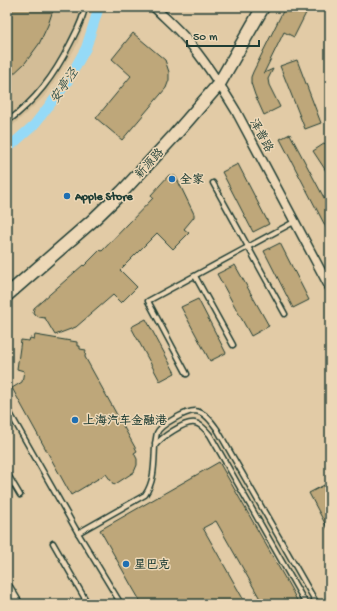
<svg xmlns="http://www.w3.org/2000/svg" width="337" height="611" font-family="'Gochi Hand','LXGW WenKai TC',sans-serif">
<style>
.built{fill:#d3bd97}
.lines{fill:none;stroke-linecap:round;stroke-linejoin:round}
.canal{stroke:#95daf7;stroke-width:10}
.building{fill:#bea77a;stroke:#1f3d34}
.lane-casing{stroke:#1f3d34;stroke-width:7}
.street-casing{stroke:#1f3d34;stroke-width:11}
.secondary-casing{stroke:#1f3d34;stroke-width:15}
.lane{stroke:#edd8b7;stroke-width:4}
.street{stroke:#edd8b7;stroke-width:8}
.secondary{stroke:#edd8b7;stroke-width:12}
.poi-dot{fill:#1f6fb2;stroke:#edd8b7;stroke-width:1.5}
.labels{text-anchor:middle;stroke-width:3;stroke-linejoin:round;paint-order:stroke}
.street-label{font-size:12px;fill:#1f3d34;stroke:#edd8b7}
.poi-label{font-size:12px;font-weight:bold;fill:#1f3d34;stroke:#edd8b7;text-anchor:start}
.water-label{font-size:13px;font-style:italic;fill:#2b4d48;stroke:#edd8b7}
</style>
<rect width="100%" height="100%" fill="#e2cba6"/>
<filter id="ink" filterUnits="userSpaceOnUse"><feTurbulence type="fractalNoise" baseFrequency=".025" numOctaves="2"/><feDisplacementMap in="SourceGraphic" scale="8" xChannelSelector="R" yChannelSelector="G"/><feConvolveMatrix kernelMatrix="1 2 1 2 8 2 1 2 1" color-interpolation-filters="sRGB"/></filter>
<g filter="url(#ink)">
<!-- built -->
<path class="built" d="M7 7H90L77 45 47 94 7 131Z"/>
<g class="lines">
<!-- canal -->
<path class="canal" d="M7 149 34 125 66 84 86 48 99 7"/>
</g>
<!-- building -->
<g class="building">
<path d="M13 7H54L48 25 39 44 25 63 7 80V15Z"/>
<path d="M285 7H309L294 37 284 32 264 73 273 69 268 79 269 85 280 107 264 115 255 95 251 83V77L253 72Z"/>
<path d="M133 33 165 60 169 72V80L166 88 122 140 96 118 131 76 112 59Z"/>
<path d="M297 60 321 123 305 129 280 66Z"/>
<path d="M290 134 330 209V235L280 139Z"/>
<path d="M330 140V177L313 151Z"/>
<path d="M238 164 269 224 253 232 222 172Z"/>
<path d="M169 175 175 176 177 179 194 214V217L184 229 189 233 173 249 157 233 120 270 137 287 121 303 113 295 76 327 55 335 45 318 39 317 33 313 34 308 83 265 84 266 100 250 102 251 153 198 151 195Z"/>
<path d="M280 243 309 300 293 308 264 251Z"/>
<path d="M235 265 269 326 251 336 217 274Z"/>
<path d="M198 299 226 353 210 361 181 307Z"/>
<path d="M146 319 175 373 160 381 131 327Z"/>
<path d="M35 335 77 342V346H80V349L86 350 85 357 137 451 134 453 137 459V465L134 472 114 485 106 474 71 495 12 388 22 382 24 371 17 369 21 340 29 341 30 338 34 339Z"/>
<path d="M219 462 290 587 299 604H263L216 521 203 528 246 604H142L131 585 100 530Z"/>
<path d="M330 482V533L309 493Z"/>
</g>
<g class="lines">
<defs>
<g id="lane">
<path d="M7 122C36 100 54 76 70 44 76 32 83 20 85 7"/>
<path d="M213 183 285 314"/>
<path d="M195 276 233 345"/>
<path d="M187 374 148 301 294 222"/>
<path d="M7 408 78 533"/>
<path d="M155 443C156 440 156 436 157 433 160 425 186 411 195 411 205 412 212 422 217 429L317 604"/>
<path d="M7 473 20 495"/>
<path d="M53 543 88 604"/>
<path d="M121 604 78 533 145 495C155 481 154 463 155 446 160 438 185 421 195 423 201 424 206 430 210 435L306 604"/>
</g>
<path id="street" d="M154 7C165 18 177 28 187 40 206 62 221 86 236 111L330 288"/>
<g id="secondary">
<path d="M7 295 92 221 122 192 173 137 219 84 263 7"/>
<path d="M7 589 16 604"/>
</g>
</defs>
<!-- lane casing -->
<use href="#lane" class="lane-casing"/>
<!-- street casing -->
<use href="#street" class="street-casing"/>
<!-- secondary casing -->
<use href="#secondary" class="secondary-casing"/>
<!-- lane -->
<use href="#lane" class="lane"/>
<!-- street -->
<use href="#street" class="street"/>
<!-- secondary -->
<use href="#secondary" class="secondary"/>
</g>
</g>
<!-- markers -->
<g class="poi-dot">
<circle cx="172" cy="179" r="4"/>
<circle cx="67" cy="196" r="4"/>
<circle cx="75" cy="420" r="4"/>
<circle cx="126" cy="564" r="4"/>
</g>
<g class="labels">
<!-- street labels -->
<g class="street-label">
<text transform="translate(262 135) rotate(62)" y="4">泽普路</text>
<text transform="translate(149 163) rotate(-47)" y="4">新源路</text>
</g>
<!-- poi labels -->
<g class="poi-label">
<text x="180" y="183">全家</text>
<text x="75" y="200">Apple Store</text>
<text x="83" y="424">上海汽车金融港</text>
<text x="134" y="568">星巴克</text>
</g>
<!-- water labels -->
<g class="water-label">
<text transform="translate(63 85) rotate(-56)" y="5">安亭泾</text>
</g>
</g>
<!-- margin -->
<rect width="337" height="611" fill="none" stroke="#edd8b7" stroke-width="24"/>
<rect x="12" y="12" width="313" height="587" fill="none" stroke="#1f3d34" stroke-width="1.5" filter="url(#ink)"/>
<!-- scale -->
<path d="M187 40v6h72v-6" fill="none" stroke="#1f3d34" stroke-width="2"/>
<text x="193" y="40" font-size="12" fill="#1f3d34" stroke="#edd8b7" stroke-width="3" paint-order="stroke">50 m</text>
</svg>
